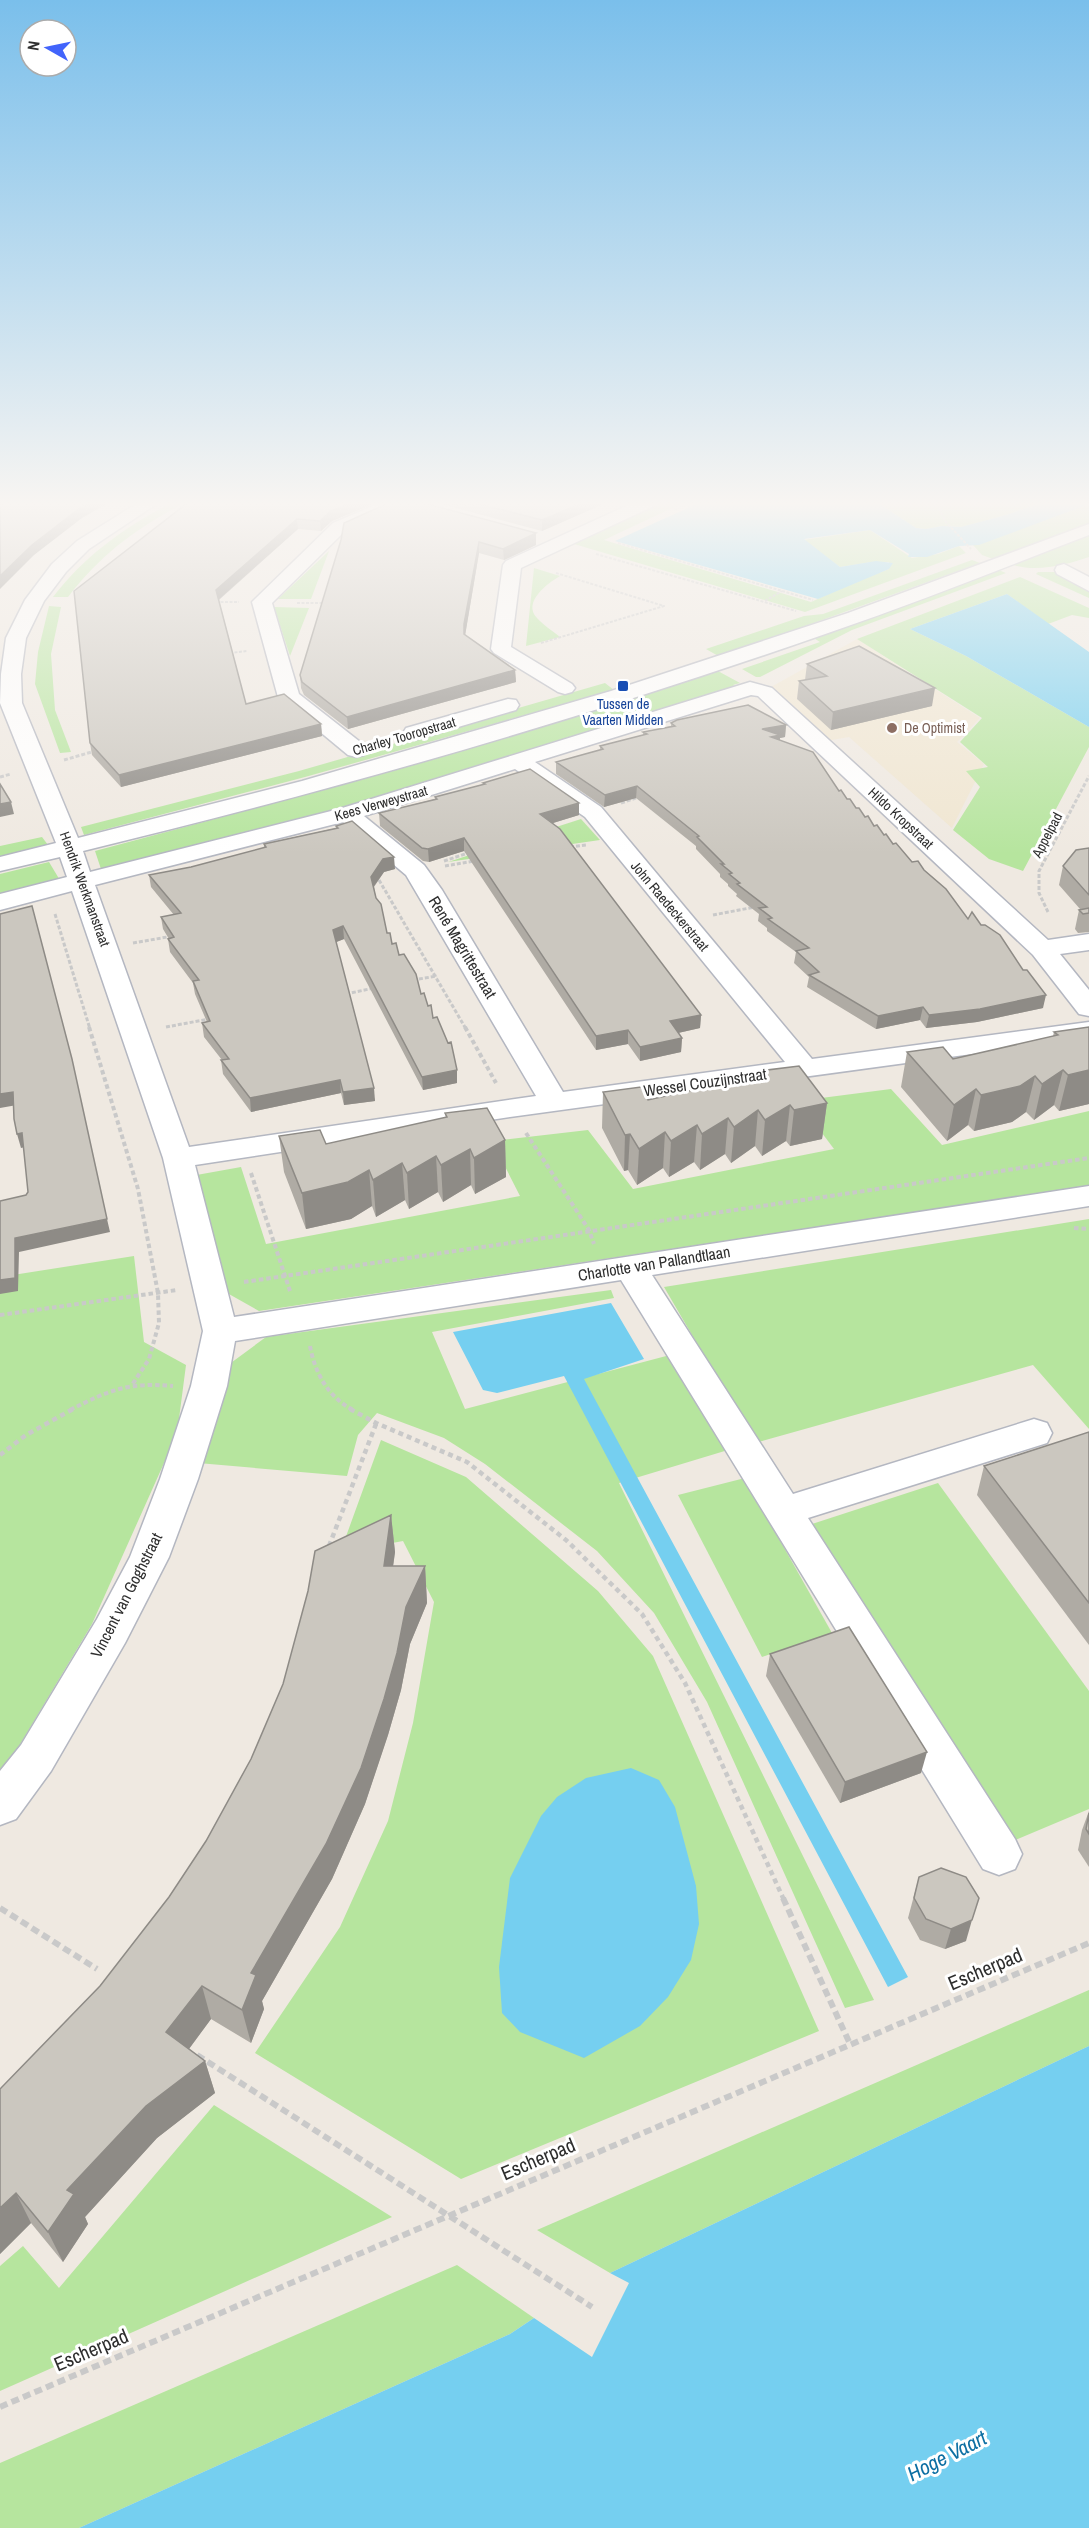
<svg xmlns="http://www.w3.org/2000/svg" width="1089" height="2528" font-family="'Archivo Narrow',sans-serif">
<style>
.education{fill:#f0e6d1}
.green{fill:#b6e59e}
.water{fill:#75cff0}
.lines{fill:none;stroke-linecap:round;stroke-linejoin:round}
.minor-casing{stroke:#b4b7c1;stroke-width:3}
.path-far4{stroke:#c9c9c9;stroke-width:2;stroke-dasharray:3 1.5;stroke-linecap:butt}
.path-far3{stroke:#c9c9c9;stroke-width:3;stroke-dasharray:4 2;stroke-linecap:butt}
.path-far2{stroke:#c9c9c9;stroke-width:4;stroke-dasharray:4.5 3;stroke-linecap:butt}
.path-far1{stroke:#c9c9c9;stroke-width:4.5;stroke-dasharray:5 4;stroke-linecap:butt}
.path{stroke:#c9c9c9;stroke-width:6;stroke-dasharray:8 4.5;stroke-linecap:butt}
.minor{fill:#fff;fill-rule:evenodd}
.wall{fill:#afaba4}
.shaded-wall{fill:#8e8b86}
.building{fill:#cbc7bf;stroke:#8e8b86;stroke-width:1.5}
.transit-dot{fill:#1a4fb4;stroke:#fff;stroke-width:2}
.education-dot{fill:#8d6e63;stroke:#fff;stroke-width:2}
.labels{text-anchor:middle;stroke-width:6;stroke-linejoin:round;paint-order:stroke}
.far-transit-label{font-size:14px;fill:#164399;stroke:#fff}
.far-education-label{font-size:14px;fill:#785e54;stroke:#fff;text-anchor:start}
.far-street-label{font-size:14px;fill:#2e2e2e;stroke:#fff}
.street-label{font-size:16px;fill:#2e2e2e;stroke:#fff}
.near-street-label{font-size:20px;fill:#2e2e2e;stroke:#fff}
.near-water-label{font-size:21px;font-style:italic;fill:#0d6fa3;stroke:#fff}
</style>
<rect width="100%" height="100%" fill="#efe9e1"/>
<!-- education -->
<path class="education" d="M857 639 980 718 957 742 984 764 952 828 849 737 826 741 771 687Z"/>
<!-- green -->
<g class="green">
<path d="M174 501H188C137 528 104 551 68 597H53C87 553 126 527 174 501Z"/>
<path d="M663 501H687L604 540 811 602 857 581 889 569V562H872L840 567 803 540 870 530 912 558 938 554 959 546 966 553 805 612 574 544Z"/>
<path d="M875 501H1047L1006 515 962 527 942 526 926 529 916 528Z"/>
<path d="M1089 504V523L993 559 982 555 973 545Z"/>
<path d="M1089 534V557C1066 565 1034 573 1011 564Z"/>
<path d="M329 551 311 599H278Z"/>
<path d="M972 560 980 563 720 657 706 649 804 616 823 614Z"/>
<path d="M534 568 560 576C548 583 522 602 537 618 543 625 553 631 560 637L526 646Z"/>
<path d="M996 569 1006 573 852 630 760 677H756L742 669 820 642 812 637Z"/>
<path d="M1038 572H1061L1089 590V598L1036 574Z"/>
<path d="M1020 577 1089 608V618L1072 615 1048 624 1007 594 910 629 966 656 1089 727V747L1023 871 989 859 953 830 980 787 966 771 988 767 960 742 982 718 857 639Z"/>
<path d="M49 606 61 607 51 654 55 710 71 752 60 753 35 684 38 652Z"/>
<path d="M274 607 309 608 290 656Z"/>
<path d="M716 670 740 683 733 685 736 687 355 808 103 875 95 851C303 796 511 738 716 670Z"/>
<path d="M605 683 614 690 305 777 84 835 81 827 299 771Z"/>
<path d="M581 819 600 840 448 862Z"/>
<path d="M42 837 48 845 0 856V846Z"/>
<path d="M49 862 64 887 0 900V874Z"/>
<path d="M891 1089 942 1145 1089 1111V1186L259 1311 220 1289 191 1176 241 1167 266 1244 520 1196 492 1141 588 1130 633 1189 834 1149 798 1101Z"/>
<path d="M1089 1219V1429L1033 1365 755 1443 664 1287Z"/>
<path d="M134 1256 144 1342 186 1365 177 1434 92 1624 0 1778V1277Z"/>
<path d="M611 1290 614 1298 432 1332 465 1409 670 1355 728 1450 619 1483 874 2000 845 2008 707 1702 654 1613 597 1551 485 1464 444 1438 377 1413 358 1435 347 1476 198 1463 224 1368 266 1337Z"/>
<path d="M381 1440 466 1477 598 1591 653 1656 819 2031 461 2179 255 2053 340 1927 388 1821 413 1723 434 1602 403 1541 340 1553Z"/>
<path d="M745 1478 832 1633 762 1657 678 1495Z"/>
<path d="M938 1483 1089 1691V1809L1013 1841 812 1524Z"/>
<path d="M1089 1990V2046L610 2273 537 2230Z"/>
<path d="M214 2105 392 2217 0 2391V2266L23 2246 59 2288Z"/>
<path d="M457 2265 534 2318 510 2334 79 2528H0V2463Z"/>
</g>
<!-- water -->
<g class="water">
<path d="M703 501H875L916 528 926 529 942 526 961 527 1006 515 1047 501H1089V504L979 545 959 546 927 557H908L909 554 870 530 804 539 840 567 876 561 893 563 889 569 818 599 615 541Z"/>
<path d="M1007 594 1089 652V727L966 656 910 629Z"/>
<path d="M611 1303 644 1359 584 1379 908 1977 888 1987 564 1376 497 1393 483 1390 453 1332Z"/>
<path d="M631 1768 659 1780 675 1807 696 1886 699 1924 691 1960 668 1997 640 2026 584 2058 520 2032 502 2013 499 1967 510 1878 541 1816 557 1797 586 1778Z"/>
<path d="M1089 2046V2528H79L510 2334 534 2318 592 2357 629 2283 610 2273Z"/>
</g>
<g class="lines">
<defs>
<g id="minor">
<path d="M141 501H161L89 549 66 572 44 601 26 638 21 674 22 703 78 838 302 781 611 691 848 613 1089 524V535C1003 568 918 602 831 632 586 718 335 790 83 851L90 872 339 809 750 682 772 688 1048 940 1089 934V950L1060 954 1089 990V1016L1079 1014 1033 955 758 696 751 695 535 762 601 807 812 1059 1089 1022V1038L510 1117 195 1165 234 1317 1089 1186V1206L652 1275 793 1494 1034 1419 1047 1423 1052 1433 1047 1443 808 1518 1015 1839 1022 1854 1015 1869 999 1875 983 1869 621 1280 235 1341 227 1386 198 1479 169 1557 125 1643 51 1771 16 1819 0 1825V1771L21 1745 97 1619 130 1557 160 1479 191 1386 203 1331 163 1158 72 891 0 910V894L67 877 60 857 0 871V857L56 843 0 703 1 674 6 638 25 600 52 564 77 541ZM515 769 585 817 785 1062 563 1092 442 890 424 865 364 816ZM343 822 406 875 536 1096 189 1147 95 885Z"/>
<path d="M385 501H407L404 505 345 531 272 603 299 694 364 745 367 750 364 755 356 757 348 755 278 697 252 602 333 523Z"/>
<path d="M637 501H659L656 505 521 568 511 647 572 684 575 688 572 692 565 694 558 692 494 653 491 649 503 565 506 561Z"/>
<path d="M1064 564 1089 577V591L1057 574 1055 570 1057 566Z"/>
<path d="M508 699 516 700 519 705 516 710 414 740 406 738 403 733 406 728Z"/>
</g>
</defs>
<!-- minor casing -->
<use href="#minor" class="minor-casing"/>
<!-- path-far4 -->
<g class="path-far4">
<path d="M937 501 943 503"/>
<path d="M950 501 943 503 940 510 945 521 971 549"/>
<path d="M674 510 696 501"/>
<path d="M618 543 813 600"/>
<path d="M596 554 796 611"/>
<path d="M765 601 782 591"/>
<path d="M216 602H239"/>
<path d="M297 603H326"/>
<path d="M541 643 664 606 556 573"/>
<path d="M230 653 247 651"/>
</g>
<!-- path-far3 -->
<g class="path-far3">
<path d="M64 760 95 751"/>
<path d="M0 777 11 774"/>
<path d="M621 803 639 797"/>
<path d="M570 847 586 845"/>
<path d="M444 861 471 852"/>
<path d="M445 866 474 861"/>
<path d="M379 880 466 1029"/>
<path d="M1048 912 1039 893V871L1089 776"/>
<path d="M55 914 90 1029"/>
<path d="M713 915 755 907"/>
<path d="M133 943 173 936"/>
<path d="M413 980 437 976"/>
<path d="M346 994 374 988"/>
<path d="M166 1027 209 1019"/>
</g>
<!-- path-far2 -->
<g class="path-far2">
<path d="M89 1027 138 1189 158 1293 159 1323 149 1359 132 1385"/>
<path d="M465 1027 496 1083"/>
<path d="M526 1133 589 1230 594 1244"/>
<path d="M251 1173 290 1291"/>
<path d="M1074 1228 1089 1229"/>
<path d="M244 1282 1089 1158"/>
<path d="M0 1315 177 1290"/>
<path d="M310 1346C315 1373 328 1397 353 1410"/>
<path d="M70 1410C110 1390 127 1382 173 1386"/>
</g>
<!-- path-far1 -->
<g class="path-far1">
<path d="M350 1409 376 1423 467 1462 566 1540 642 1614 685 1683 784 1900"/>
<path d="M0 1455 26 1435 73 1409"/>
<path d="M329 1546 376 1424"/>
</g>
<!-- path -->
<g class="path">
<path d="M783 1898 850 2044"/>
<path d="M0 1908 97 1969"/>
<path d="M197 2055 592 2307"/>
<path d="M0 2407 1089 1943"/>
</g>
<!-- minor -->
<use href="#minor" class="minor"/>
</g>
<!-- wall -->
<g class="wall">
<path d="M190 501H380L332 521 321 531 298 529 219 600 246 704 321 724 322 736 121 787 92 755 90 743Z"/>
<path d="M393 501 536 533V545L504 560 479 553 465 635 515 670 516 682 348 729 304 695 301 688 300 675Z"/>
<path d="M430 501H610L542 531Z"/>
<path d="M807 664 932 706 831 730 797 699 799 681 805 680Z"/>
<path d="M671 723 786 725 785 737 780 738V740L839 791 912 862 924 870 968 919 1043 1008 977 1022 926 1028 920 1020 876 1029 807 987 809 977 794 963 796 952 767 931V928L758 921 759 914 736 896 737 894 728 886V884L720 877V874L696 849V846L636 798 604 807 556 774V762L600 750V746L643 735V732L671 726Z"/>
<path d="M483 783 579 815 553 823 701 1015 700 1028 678 1033 682 1038 681 1052 640 1061 628 1044 596 1050 464 851 429 862 423 861 380 826 379 813 435 799V797L483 785Z"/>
<path d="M336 826 395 869 384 872 374 887 376 898 387 933 428 1006 433 1018 457 1083 423 1090 344 939 336 942 375 1101 344 1105 341 1093 251 1112 223 1074 221 1060H222L204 1037 202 1023 207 1022 195 994 193 983 170 952 168 939H169L163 929 161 917 174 915 151 887 149 875 191 867 264 848V844L336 828Z"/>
<path d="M1089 848V932L1078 933 1075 929 1079 910 1080 909 1059 885 1063 866Z"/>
<path d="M1089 1027V1104L1059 1111 1054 1105 1034 1120 1026 1112 1012 1122 974 1131 968 1125 947 1141 901 1087 907 1052 953 1059 1053 1036 1054 1032Z"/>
<path d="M759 1071 827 1103 822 1139 790 1146 786 1141 762 1156 755 1146 731 1163 725 1154 700 1170 694 1162 669 1177 663 1168 637 1185 628 1170 624 1171 602 1128 603 1092 648 1100 758 1076Z"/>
<path d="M445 1113 505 1140 506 1177 475 1194 471 1185 443 1202 438 1192 409 1209 405 1200 376 1217 372 1206 351 1219 306 1229 284 1172 279 1136 326 1144 446 1118Z"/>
<path d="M1089 1432V1645L977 1495 984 1466Z"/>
<path d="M391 1515 395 1552 393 1566H425L427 1603 410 1644 401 1690 388 1735 365 1804 332 1879 262 2001 264 2009 251 2043 211 2019 189 2049 205 2061 215 2093 157 2138 85 2217 88 2224 63 2262 31 2223 0 2254V2089L100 1986 169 1897 206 1841Z"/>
<path d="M770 1654 921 1773 840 1803 766 1676Z"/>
<path d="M1089 1811V1867L1078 1850 1082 1830Z"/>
<path d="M919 1877 966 1941 945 1949 920 1940 908 1918Z"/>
</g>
<!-- shaded-wall -->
<g class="shaded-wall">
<path d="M92 501H112L82 518 34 555 0 589V576L32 545 80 508Z"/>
<path d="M356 501H380L332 521 321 531 320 521 331 511Z"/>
<path d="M587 501H610L542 531V520Z"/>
<path d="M297 519 298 529 217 601 216 590Z"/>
<path d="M536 533V545L504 560 503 549Z"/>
<path d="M479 542V553L465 636 464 634V624Z"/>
<path d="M515 670 516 682 348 729 347 717Z"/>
<path d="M935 688 932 706 831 730 833 712Z"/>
<path d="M321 724 322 736 121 787 119 775Z"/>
<path d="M786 725 785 737 780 738 779 747 762 729Z"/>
<path d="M637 786 636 798 604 807 605 795Z"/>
<path d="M11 802 14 814 0 817V804Z"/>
<path d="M579 803V815L540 827V814Z"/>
<path d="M464 838V851L429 862 428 849Z"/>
<path d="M394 857 395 869 384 872 372 889 371 877 383 859Z"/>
<path d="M343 926 344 939 334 943 333 930Z"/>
<path d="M1046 995 1043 1008 977 1022 926 1028 929 1015Z"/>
<path d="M923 1007 920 1020 876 1029 878 1016Z"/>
<path d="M701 1015 700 1028 669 1035 670 1021Z"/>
<path d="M628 1030V1044L596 1050V1036Z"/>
<path d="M682 1038 681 1052 640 1061V1047Z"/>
<path d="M457 1070V1083L423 1090 422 1077Z"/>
<path d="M1063 1070 1054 1105 1034 1120 1042 1084Z"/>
<path d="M1089 1070V1104L1059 1111 1068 1075Z"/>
<path d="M1035 1076 1026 1112 1012 1122 974 1131 981 1095Z"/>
<path d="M340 1080 341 1093 251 1112 250 1098Z"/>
<path d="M374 1088 375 1101 344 1105 343 1092Z"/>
<path d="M976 1089 968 1125 947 1141 954 1105Z"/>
<path d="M13 1092 17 1105 0 1108V1094Z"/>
<path d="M827 1103 822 1139 790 1146 794 1110Z"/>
<path d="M790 1105 786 1141 762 1156 765 1120Z"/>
<path d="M758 1110 755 1146 731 1163 734 1127Z"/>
<path d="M728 1118 725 1154 700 1170 702 1134Z"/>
<path d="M697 1125 694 1162 669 1177 671 1141Z"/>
<path d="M665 1132 663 1168 637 1185 639 1149Z"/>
<path d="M22 1133 25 1147 21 1148 17 1134Z"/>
<path d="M630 1134 628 1170 624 1171 625 1135Z"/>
<path d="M505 1140 506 1177 475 1194 474 1158Z"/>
<path d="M470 1149 471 1185 443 1202 441 1165Z"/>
<path d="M436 1156 438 1192 409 1209 407 1173Z"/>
<path d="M402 1163 405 1200 376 1217 373 1180Z"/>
<path d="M369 1170 372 1206 351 1219 306 1229 302 1193Z"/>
<path d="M107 1219 110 1232 19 1252 18 1291 0 1294V1280L15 1238Z"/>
<path d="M391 1515 395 1552 388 1603 384 1566Z"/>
<path d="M425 1566 427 1603 410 1644 401 1690 388 1735 365 1804 332 1879 262 2001 264 2009 251 2043 242 2010 251 1973 406 1607Z"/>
<path d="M927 1752 921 1773 840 1803 845 1782Z"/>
<path d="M972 1920 966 1941 945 1949 951 1929Z"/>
<path d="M202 1986 211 2019 177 2065 166 2032Z"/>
<path d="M205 2061 215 2093 157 2138 85 2217 88 2224 63 2262 48 2232 67 2190 146 2106Z"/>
<path d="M16 2193 31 2223 0 2254V2208Z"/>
</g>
<!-- building -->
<g class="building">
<path d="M0 501H92L80 508 32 545 0 576Z"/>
<path d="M190 501H356L331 511 320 521 297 519 216 590 246 704 284 694 321 724 119 775 90 743 74 591Z"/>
<path d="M393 501H416L536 533 503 549 479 542 464 624V634L515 670 347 717 302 682 300 675 341 540 344 523Z"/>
<path d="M467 501H587L542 520Z"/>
<path d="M859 646 935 688 833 712 799 681 827 676 807 664Z"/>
<path d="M748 705 786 725 762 729 780 735 771 737 813 752 839 791 841 790 847 799H850L856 808H859L865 817 868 816 874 826 877 825 884 835 886 834 893 844 896 843 912 862 918 861 924 870 946 889 968 919 972 912 981 925H985L1000 935 1023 970H1027L1046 995 980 1009 929 1015 923 1007 878 1016 809 975 819 972 796 951 809 948 768 919 772 918 759 908 767 907 737 884 740 883 729 874 732 873 721 864H724L697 837 699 836 637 786 605 795 556 762 603 749 600 746 647 734 643 732 675 726 671 723 677 720Z"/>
<path d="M530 769 579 803 540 814 560 829 701 1015 670 1021 682 1038 640 1047 628 1030 596 1036 464 838 428 849 422 848 379 813 437 799 435 797 485 784 483 783Z"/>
<path d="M0 784 11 802 0 804Z"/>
<path d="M352 821 394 857 383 859 371 877 376 898 381 904 387 933H390L392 944 396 943 399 955 404 954 416 974 421 994 424 993 428 1006 431 1005 433 1018 437 1017 448 1043 451 1042 457 1070 422 1077 343 926 333 930 374 1088 343 1092 340 1080 250 1098 221 1060 229 1059 202 1023 210 1021 193 981 199 980 168 939 174 937 161 917 181 913 149 875 191 867 266 847 264 844 338 828 336 826Z"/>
<path d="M1089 848V895L1063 866 1076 850Z"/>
<path d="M32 906 72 1059 107 1219 15 1238V1278L0 1280V1201L26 1195 28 1192 22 1133 17 1134 14 1119 13 1092 0 1094V914Z"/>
<path d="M1089 908V913L1083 914 1079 910Z"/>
<path d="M1089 1027V1070L1068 1075 1063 1070 1042 1084 1035 1076 1020 1086 981 1095 976 1089 954 1105 907 1052 943 1047 953 1059 1058 1035 1054 1032Z"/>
<path d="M799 1066 827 1103 794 1110 790 1105 765 1120 758 1110 734 1127 728 1118 702 1134 697 1125 671 1141 665 1132 639 1149 630 1134 625 1135 603 1092 641 1087 648 1100 761 1075 759 1071Z"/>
<path d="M487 1108 505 1140 474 1158 470 1149 441 1165 436 1156 407 1173 402 1163 373 1180 369 1170 348 1182 302 1193 279 1136 320 1130 326 1144 447 1117 445 1113Z"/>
<path d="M1089 1432V1603L984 1466Z"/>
<path d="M391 1515 384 1566H425L406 1607 397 1653 384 1699 361 1768 326 1844 251 1973 256 1975 242 2010 202 1986 166 2032 205 2061 146 2106 67 2190 74 2194 48 2232 16 2193 0 2208V2089L100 1986 169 1897 206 1841 251 1759 283 1684 308 1591 315 1551Z"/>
<path d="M849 1627 927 1752 845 1782 770 1654Z"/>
<path d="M1089 1813V1834L1086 1829Z"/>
<path d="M941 1868 966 1877 979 1898 972 1920 951 1929 926 1919 914 1898 919 1877Z"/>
</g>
<!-- sky -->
<linearGradient id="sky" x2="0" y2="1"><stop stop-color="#7abfeb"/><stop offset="0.59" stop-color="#f8f5f2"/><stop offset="1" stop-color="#f8f5f2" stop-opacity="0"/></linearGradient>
<rect width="1089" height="854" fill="url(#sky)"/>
<!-- markers -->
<rect class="transit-dot" x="617" y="680" width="12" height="12" rx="3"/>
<circle class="education-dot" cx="892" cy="728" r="6"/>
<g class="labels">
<!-- far-transit labels -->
<g class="far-transit-label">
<text x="623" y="709">Tussen de<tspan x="623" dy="16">Vaarten Midden</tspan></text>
</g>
<!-- far-education labels -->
<g class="far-education-label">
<text x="904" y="733">De Optimist</text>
</g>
<!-- far-street labels -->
<g class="far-street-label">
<text transform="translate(404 736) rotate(-16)" y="5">Charley Tooropstraat</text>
<text transform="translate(381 803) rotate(-16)" y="5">Kees Verweystraat</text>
<text transform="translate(901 818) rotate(43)" y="5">Hildo Kropstraat</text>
<text transform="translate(1047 835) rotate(-62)" y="5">Appelpad</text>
<text transform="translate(85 889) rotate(70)" y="5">Hendrik Werkmanstraat</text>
<text transform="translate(670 906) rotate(50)" y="5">John Raedeckerstraat</text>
</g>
<!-- street labels -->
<g class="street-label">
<text transform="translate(463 947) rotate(59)" y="6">René Magrittestraat</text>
<text transform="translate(705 1082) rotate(-8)" y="6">Wessel Couzijnstraat</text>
<text transform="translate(654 1263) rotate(-9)" y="6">Charlotte van Pallandtlaan</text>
<text transform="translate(126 1595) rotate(-63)" y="6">Vincent van Goghstraat</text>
</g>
<!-- near-street labels -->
<g class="near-street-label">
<text transform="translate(985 1969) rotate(-23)" y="7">Escherpad</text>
<text transform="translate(538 2159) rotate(-23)" y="7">Escherpad</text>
<text transform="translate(91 2350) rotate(-23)" y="7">Escherpad</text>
</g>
<!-- near-water labels -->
<g class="near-water-label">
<text transform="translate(947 2456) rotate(-27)" y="7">Hoge Vaart</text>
</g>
</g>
<!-- north arrow -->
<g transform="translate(48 48) rotate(279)"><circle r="28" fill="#ffffff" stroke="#ababab" stroke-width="1.5"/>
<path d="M0-4.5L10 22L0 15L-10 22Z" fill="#4264fb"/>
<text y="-9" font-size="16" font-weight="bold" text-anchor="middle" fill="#2e2e2e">N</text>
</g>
</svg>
